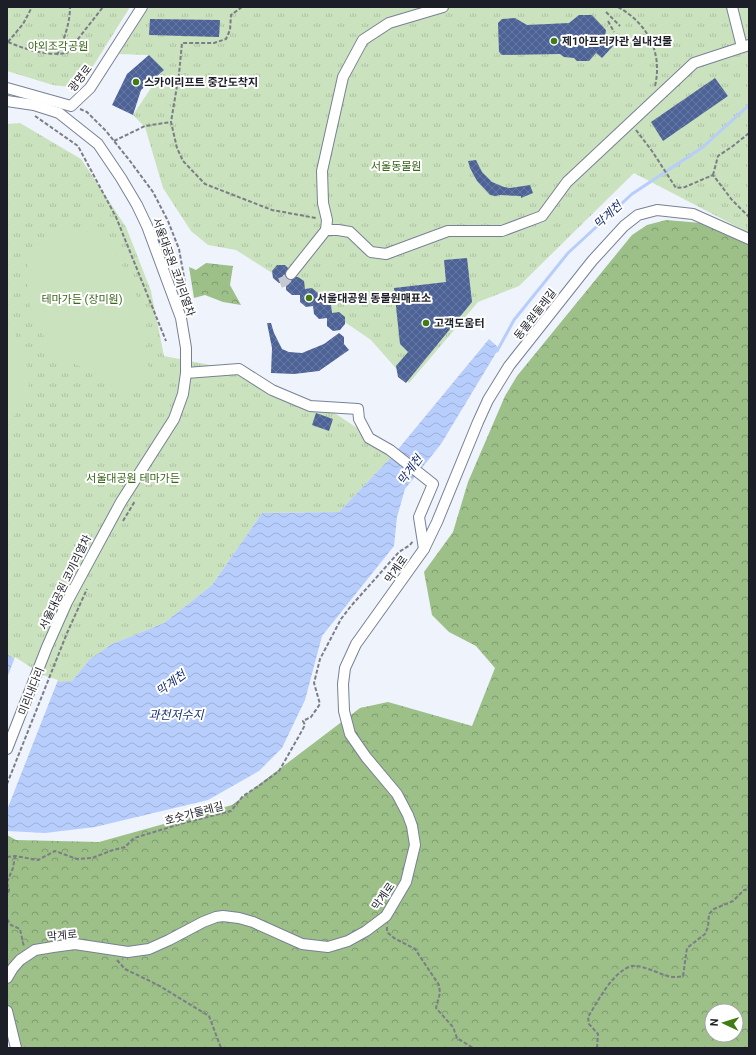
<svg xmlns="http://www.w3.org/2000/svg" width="756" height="1055" font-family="Roboto,'Noto Sans KR',sans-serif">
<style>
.forest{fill:url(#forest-crowns);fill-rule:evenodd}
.park{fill:url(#park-tufts)}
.garden{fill:#cae2bd}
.water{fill:url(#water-waves)}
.pier{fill:#eff3fc}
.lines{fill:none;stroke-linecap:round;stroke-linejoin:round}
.stream{stroke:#b7cdfb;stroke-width:3}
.building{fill:url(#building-cross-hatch)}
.minor-tunnel{stroke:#c5c9d1;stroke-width:10;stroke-dasharray:10 5;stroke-linecap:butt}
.minor-casing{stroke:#788194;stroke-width:12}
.path{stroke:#7b7e87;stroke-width:2;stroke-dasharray:4 2;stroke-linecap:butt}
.minor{stroke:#fff;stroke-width:10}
.poi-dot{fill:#427b12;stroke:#fff;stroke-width:1.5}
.labels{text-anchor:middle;stroke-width:4;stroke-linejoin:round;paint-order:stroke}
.poi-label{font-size:11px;font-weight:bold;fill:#1c1f27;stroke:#fff;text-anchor:start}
.park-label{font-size:11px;fill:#396619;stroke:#fff}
.street-label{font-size:11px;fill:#1c1f27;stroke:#fff}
.water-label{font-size:12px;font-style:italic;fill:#182f70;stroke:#fff}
</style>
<defs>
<pattern id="forest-crowns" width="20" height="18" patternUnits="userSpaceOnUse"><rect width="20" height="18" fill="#9cc088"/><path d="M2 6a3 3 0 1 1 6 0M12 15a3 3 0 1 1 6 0" fill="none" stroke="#7e9b6f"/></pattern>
<pattern id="park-tufts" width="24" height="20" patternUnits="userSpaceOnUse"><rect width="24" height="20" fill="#cae2bd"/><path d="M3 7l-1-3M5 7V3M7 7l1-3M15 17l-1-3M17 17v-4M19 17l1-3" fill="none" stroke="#adc1a2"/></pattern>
<pattern id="water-waves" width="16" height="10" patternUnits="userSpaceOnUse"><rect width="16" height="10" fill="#b7cdfb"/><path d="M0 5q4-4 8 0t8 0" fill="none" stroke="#9db0d7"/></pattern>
<pattern id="building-cross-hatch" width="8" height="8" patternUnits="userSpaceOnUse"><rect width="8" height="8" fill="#4d6397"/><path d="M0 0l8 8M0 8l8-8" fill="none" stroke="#6879a1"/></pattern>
</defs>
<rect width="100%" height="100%" fill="#eff3fc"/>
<!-- forest -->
<g class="forest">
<path d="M666 220 701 223 749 245V1048H20L18 1035 7 1011V835L16 840 99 842 232 805 360 708 388 702 472 726 495 668 476 646 449 632 432 615 424 572 453 532 468 482 505 396 517 376 632 235 647 225ZM712 1011H736V1035H712Z"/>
<path d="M206 263 233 266 230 285 241 305 223 302 205 295 194 298 189 267 196 270Z"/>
</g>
<!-- park -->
<g class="park">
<path d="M7 7H130L85 79 69 87 53 85 7 71Z"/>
<path d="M149 7H749V233L634 173 519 286 478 302 409 383 371 340 285 281 236 250 208 245 191 231 163 188 145 127 133 115 163 70 149 55 119 54Z"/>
<path d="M20 123 81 159 126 227 151 291 164 356 231 369 333 412 395 453 339 512 262 513 212 585 164 623 112 644 90 659 72 681 60 683 42 677 7 654V124Z"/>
</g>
<!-- garden -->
<g class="garden">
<path d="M69 227 96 234 115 253 130 278 144 316 150 341 141 351 149 367 147 379 129 393 101 381 82 367 64 360 58 352H49L42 331 33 318 27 294 28 258 36 243 53 231Z"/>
<path d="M7 324C21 338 34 377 27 397 24 405 14 416 9 423H7Z"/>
</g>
<!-- water -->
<path class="water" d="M489 339 499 348 441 444 405 489 397 517 394 546 322 636 305 700 282 748 259 771 208 800 95 827 45 833 7 831V654L42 677 60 682 72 681 90 659 112 644 164 623 212 585 262 513 339 512 395 453Z"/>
<!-- pier -->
<path class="pier" d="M15 657 43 675 58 680 7 810V678Z"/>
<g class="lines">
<!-- stream -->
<path class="stream" d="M497 351 514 320 568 253 632 194 703 147 749 105"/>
</g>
<!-- building -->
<g class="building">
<path d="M579 15H592L606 30 605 37 614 45 602 58 596 53 589 61H577L574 58 564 57 560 54 502 55 499 52 498 23 502 19 515 18 527 25 569 23Z"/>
<path d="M150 19 220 20 219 37 149 35Z"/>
<path d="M149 55 164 70 141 90 133 115 112 105 127 74Z"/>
<path d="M715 78 728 96 663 141 651 122Z"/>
<path d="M476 160 482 172 492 182 504 187 510 188 530 185 533 193 521 198V196L500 195 495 196 490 195 477 181 470 168 468 161Z"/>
<path d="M163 227 177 261 167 265 153 231Z"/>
<path d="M467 258 472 302 406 383 398 377 396 366 408 352 400 344 394 288 446 282 444 260Z"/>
<path d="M277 265H285L290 270 291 277H298L304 281 305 289 312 288 318 293V301L325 300 331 305 332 313 339 312 345 317V324L340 330 333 331 327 326V318L319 319 314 314 313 306 306 307 300 302V295H292L286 290V283H279L273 278 272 271Z"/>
<path d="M267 323H271L274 333 282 349 289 352 302 353 324 344 339 333 344 337V344L349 350 319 371 294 374 271 373 272 348Z"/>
<path d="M316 413 333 419 329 431 312 425Z"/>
</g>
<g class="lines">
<!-- minor-tunnel -->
<path class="minor-tunnel" d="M280 283 285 281 291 274"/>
<defs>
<g id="minor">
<path d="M732 7 742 47"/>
<path d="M7 88 71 106 90 88 142 7"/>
<path d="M7 101 34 105 59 113 98 144 121 178 137 205 147 226 181 318 186 348V373L183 394 174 419 121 502 67 602 47 647 7 749"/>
<path d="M326 230 327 220 323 203 322 171 343 77 363 40 389 23 443 7"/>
<path d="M291 274 326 230H338L350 232 371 252 386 254 448 231H502L542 216 567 182 694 63 749 45"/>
<path d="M186 373 239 369 272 390 310 406 358 409 359 419 369 438 390 450 433 484 419 517 424 549"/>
<path d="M7 978 13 968 20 960 35 950 53 947 75 944 128 952 149 949 169 940 203 922 216 917 223 916 239 918 253 922 302 944 328 947 348 941 366 931 386 916 406 882 415 845 412 826 408 815 397 794 366 757 350 734 344 711 343 684 345 668 356 644 424 549 437 522 478 422 488 400 509 366 592 261 624 226 638 215 657 210 693 214 749 239"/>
<path d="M7 1011 16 1048"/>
</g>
</defs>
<!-- minor casing -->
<use href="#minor" class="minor-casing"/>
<!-- path -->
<g class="path">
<path d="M242 7 231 15 230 30 226 39 214 43H182L179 74 171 122 177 148 183 161 205 184 272 210 316 218"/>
<path d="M618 7C647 23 663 52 655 86"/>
<path d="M606 12 620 26"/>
<path d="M608 21 614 32"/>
<path d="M8 42C27 50 47 56 67 53L103 7"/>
<path d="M8 42 23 24 32 7"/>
<path d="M57 55C64 40 70 23 70 7"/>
<path d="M80 109 87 112 106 131 130 161 153 192 168 221 179 249 190 311"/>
<path d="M35 116 78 146 116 217 166 341"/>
<path d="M636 130 652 151 676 188 685 187 713 175 732 200 749 217"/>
<path d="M114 141 145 126 171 122"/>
<path d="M713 175 718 156 733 146 749 133"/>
<path d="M123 521 135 501"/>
<path d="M7 784 67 633 87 589"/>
<path d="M7 857 15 856 38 860 55 851 77 859 92 858 113 850 125 847 134 838 184 823 231 811 243 796 260 785 279 771 299 736 305 725 303 721 311 717 320 704 314 683 320 659 341 619 351 606 399 552 410 545 413 541"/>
<path d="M7 882 13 868 15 856"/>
<path d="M7 883 9 890 7 896"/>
<path d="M7 906V909"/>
<path d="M7 919 11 925 20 929 24 947"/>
<path d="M387 927V932L394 938 415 949 439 985 440 993 436 1008 453 1027 457 1038 473 1048"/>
<path d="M117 960 125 969 158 985 209 1016 221 1048"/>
<path d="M597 1048 598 1034 589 1024 588 1017C598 1001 613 971 632 966 638 965 648 969 654 971 664 975 673 979 683 976L687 948 705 934 708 927 709 914 714 909 733 901 744 890 749 889"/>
</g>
<!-- minor -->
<use href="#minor" class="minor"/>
</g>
<!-- markers -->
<g class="poi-dot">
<circle cx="554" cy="41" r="4"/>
<circle cx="136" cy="82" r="4"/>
<circle cx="309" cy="298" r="4"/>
<circle cx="426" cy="323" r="4"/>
</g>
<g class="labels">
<!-- poi labels -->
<g class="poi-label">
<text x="562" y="45">제1아프리카관 실내건물</text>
<text x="144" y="86">스카이리프트 중간도착지</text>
<text x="317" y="302">서울대공원 동물원매표소</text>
<text x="434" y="327">고객도움터</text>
</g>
<!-- park labels -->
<g class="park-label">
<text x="58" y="50">야외조각공원</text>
<text x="396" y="170">서울동물원</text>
<text x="82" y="303">테마가든 (장미원)</text>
<text x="133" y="482">서울대공원 테마가든</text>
</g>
<!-- street labels -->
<g class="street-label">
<text transform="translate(80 78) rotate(-52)" y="4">광명로</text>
<text transform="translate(174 267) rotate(70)" y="4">서울대공원 코끼리열차</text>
<text transform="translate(535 314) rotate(-52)" y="4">동물원둘레길</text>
<text transform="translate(396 569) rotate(-55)" y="4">막계로</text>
<text transform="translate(65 582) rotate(-64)" y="4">서울대공원 코끼리열차</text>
<text transform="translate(31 691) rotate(-68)" y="4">미리내다리</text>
<text transform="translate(194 813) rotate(-15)" y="4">호숫가둘레길</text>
<text transform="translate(383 896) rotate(-55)" y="4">막계로</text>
<text transform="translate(62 935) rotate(-5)" y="4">막계로</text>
</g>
<!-- water labels -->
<g class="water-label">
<text transform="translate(608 215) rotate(-43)" y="4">막계천</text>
<text transform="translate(410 470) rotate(-54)" y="4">막계천</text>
<text transform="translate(171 683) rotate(-36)" y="4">막계천</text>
<text x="176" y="719">과천저수지</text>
</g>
</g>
<!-- border -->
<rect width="756" height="1055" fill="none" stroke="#1c1f27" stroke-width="16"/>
<!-- north arrow -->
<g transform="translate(724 1023) rotate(274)"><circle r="19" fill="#ffffff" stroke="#a4a5a9"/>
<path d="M0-3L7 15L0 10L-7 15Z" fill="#427b12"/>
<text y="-6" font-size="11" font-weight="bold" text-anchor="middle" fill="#1c1f27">N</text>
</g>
</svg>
